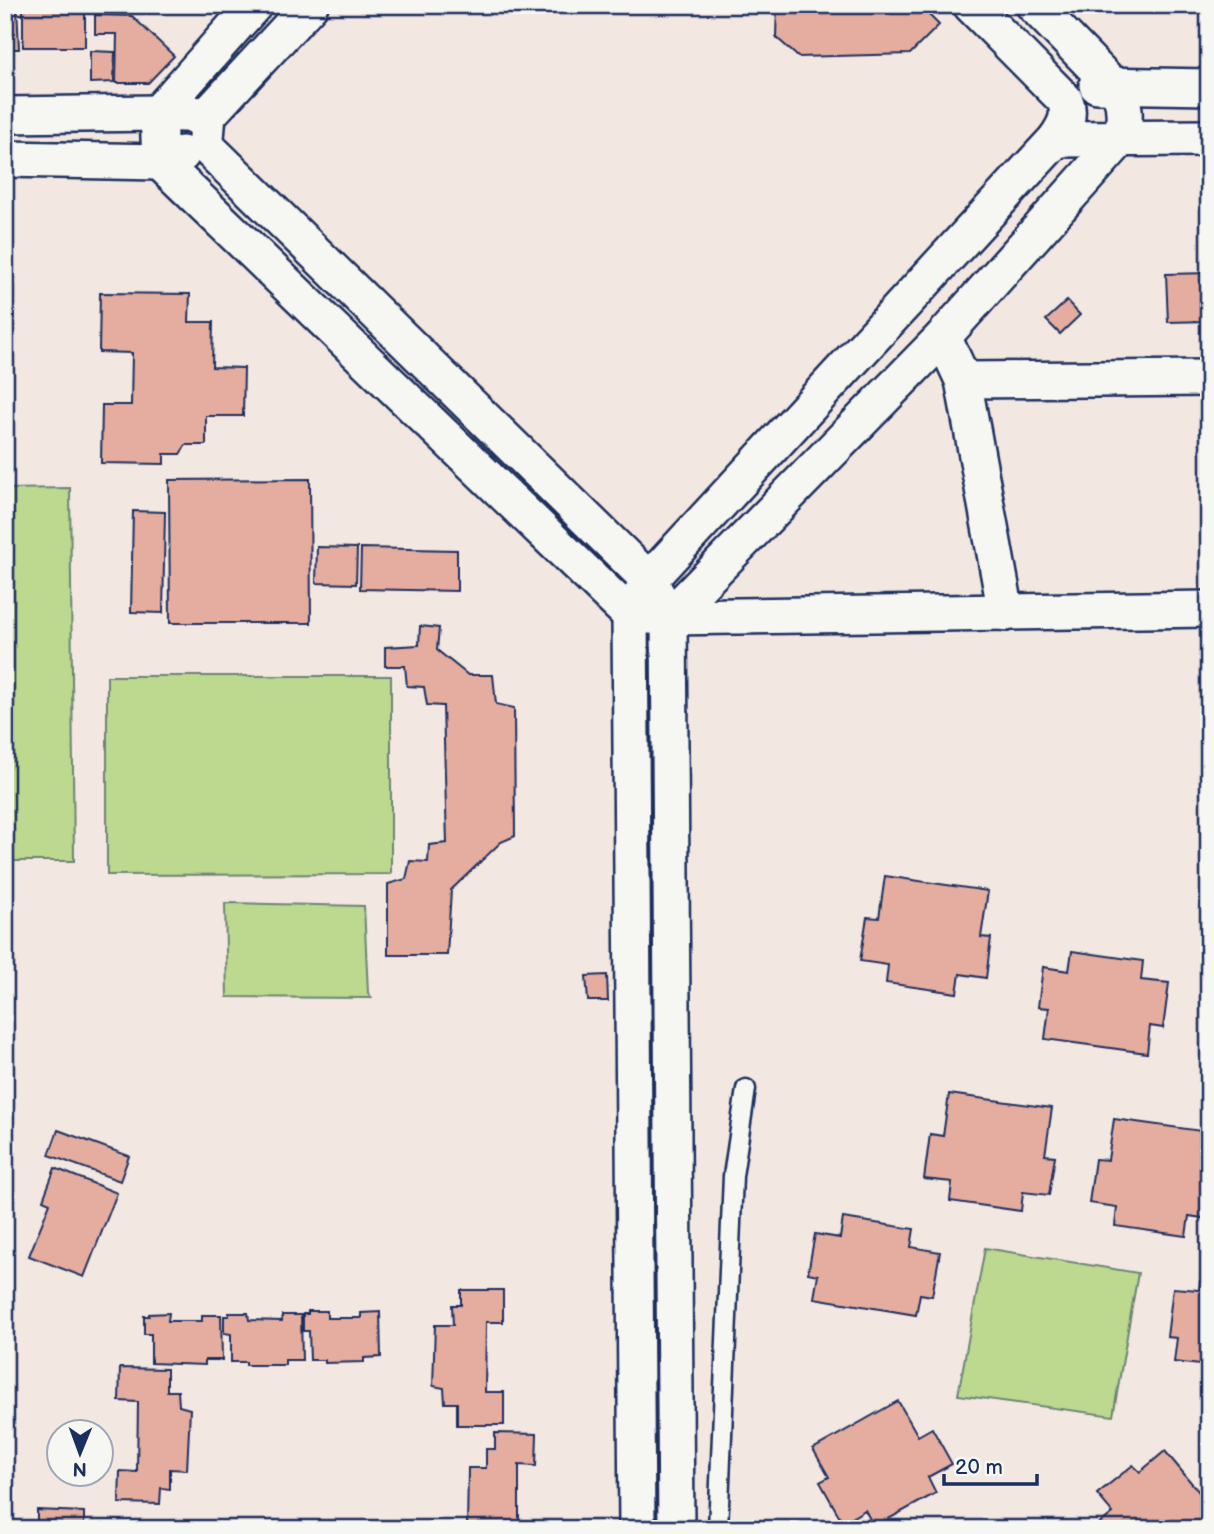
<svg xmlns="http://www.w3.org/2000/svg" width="1214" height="1534" font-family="'Balsamiq Sans',sans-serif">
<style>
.green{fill:#bdd88f;stroke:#6c8476;stroke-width:2}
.building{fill:#e5ad9f;stroke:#1b2f5e;stroke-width:2}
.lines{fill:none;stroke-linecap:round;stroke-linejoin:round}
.lane-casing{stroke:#1b2f5e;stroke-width:23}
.street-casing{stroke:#1b2f5e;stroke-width:40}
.lane{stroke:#f6f6f2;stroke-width:18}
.street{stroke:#f6f6f2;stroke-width:35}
</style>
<rect width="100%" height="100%" fill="#f3e7e1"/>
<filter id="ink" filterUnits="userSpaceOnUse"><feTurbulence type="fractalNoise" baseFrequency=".0143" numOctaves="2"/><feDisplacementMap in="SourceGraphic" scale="14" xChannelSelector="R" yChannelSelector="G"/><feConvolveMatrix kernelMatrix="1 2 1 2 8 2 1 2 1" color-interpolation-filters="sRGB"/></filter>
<g filter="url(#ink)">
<!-- green -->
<g class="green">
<path d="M70 488 74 861H5V489Z"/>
<path d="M107 676H391V874L107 875Z"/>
<path d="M225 903 364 906 368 993 372 998 227 997Z"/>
<path d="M985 1248 1138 1273 1113 1416 958 1395Z"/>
</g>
<!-- building -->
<g class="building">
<path d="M5 5 17 6 19 49H5Z"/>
<path d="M74 5H94V10H85V47H23V6Z"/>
<path d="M777 5H919L939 25 910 54 798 57 776 37Z"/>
<path d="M95 15 132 16 174 56 148 83H116L117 34H95Z"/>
<path d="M90 51 115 52 114 82 90 83Z"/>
<path d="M1209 273V321L1168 322 1166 274Z"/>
<path d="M100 293 190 294 189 322H213L212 367 244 368 243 416H206V445H186L180 454H164V464L101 463 102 405H131L132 353 99 352Z"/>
<path d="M1067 301 1080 315 1060 334 1046 320Z"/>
<path d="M310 479 311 623H170L169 480Z"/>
<path d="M133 511 165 512 163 613 131 612Z"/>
<path d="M317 547 357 548 356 584 316 583Z"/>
<path d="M361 548 457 550V591L360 589Z"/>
<path d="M420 626 439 628 437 650 468 675H493L496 704 514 708 515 836 501 842 451 890 447 955H388V884L406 879 410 861 428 862 429 845 447 843 443 706 427 705 424 687 407 686 405 666H385V647L419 645Z"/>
<path d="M885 876 988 891 981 937 991 938 986 978 960 974 957 993 886 983 888 965 860 961 867 917 879 918Z"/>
<path d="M1072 951 1143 961 1141 980 1169 983 1163 1028 1150 1026 1147 1053 1045 1039 1049 1008 1038 1007 1043 967 1069 971Z"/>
<path d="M607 975 608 1001H588L586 976Z"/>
<path d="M949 1094 1052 1108 1045 1155 1055 1156 1049 1195 1023 1192 1021 1211 950 1201 952 1182 924 1179 930 1134 943 1136Z"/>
<path d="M1114 1119 1209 1132V1219L1189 1216 1186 1236 1115 1226 1117 1207 1089 1203 1095 1159 1108 1160Z"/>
<path d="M58 1130 129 1156 120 1181 49 1155Z"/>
<path d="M55 1168 117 1193 84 1277 29 1256 50 1203 43 1200Z"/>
<path d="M843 1218 914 1229 911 1247 940 1252 932 1296 920 1294 916 1315 814 1298 818 1275 808 1273 815 1234 840 1238Z"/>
<path d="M1200 1281 1209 1282V1366L1174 1362 1177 1338 1167 1337 1173 1288 1199 1290Z"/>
<path d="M461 1290H503V1322H486L485 1392H504V1425H457V1403H445L444 1388 433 1386 435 1325H453L452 1305H461Z"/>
<path d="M308 1311H327V1318H361V1313L380 1312 381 1357 364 1358V1362L325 1363V1360H310L309 1331H303V1314H308Z"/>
<path d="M169 1313 168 1321H202V1315H221L222 1360H205V1365L151 1363V1334H144V1316H149V1314Z"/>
<path d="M229 1313H248L249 1320 282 1321V1315H301L302 1360H285V1365H246V1362H231V1334L224 1333V1316H229Z"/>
<path d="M120 1368 167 1369V1391H178L179 1406 190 1409 187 1470 170 1469V1489L161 1488 160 1504 119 1503 120 1471 137 1472 138 1402 119 1401Z"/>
<path d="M898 1401 918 1436 932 1428 952 1464 928 1477 936 1493 874 1527 865 1510 843 1523 820 1482 829 1477 813 1449Z"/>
<path d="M495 1433 537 1434 536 1466 519 1465V1529H467L468 1468H486V1449H495Z"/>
<path d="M1165 1451 1209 1504V1529H1101L1098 1525 1113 1513 1097 1494 1133 1465 1140 1472Z"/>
<path d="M37 1510 84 1512V1529H37Z"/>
</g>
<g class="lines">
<defs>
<path id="lane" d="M718 1529 733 1176 746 1089"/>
<g id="street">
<path d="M254 5 158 113 160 162 630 615 669 617 1209 609"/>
<path d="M1097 85 1209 87"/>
<path d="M5 115 158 113 208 115"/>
<path d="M206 138 208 115 310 5"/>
<path d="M1056 139 1209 138"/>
<path d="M205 145 649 580 669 617 676 1529"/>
<path d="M5 159 160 162 182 154"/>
<path d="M943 337 963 380 1006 613"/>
<path d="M963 380 1209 378"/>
<path d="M669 617 943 337 1121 138C1125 122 1126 109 1120 93L1034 5"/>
<path d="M637 1529 630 615 649 580 1056 139C1065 126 1071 115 1065 100L971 5"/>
</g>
</defs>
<!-- lane casing -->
<use href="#lane" class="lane-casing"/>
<!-- street casing -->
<use href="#street" class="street-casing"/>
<!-- lane -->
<use href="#lane" class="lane"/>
<!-- street -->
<use href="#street" class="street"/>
</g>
</g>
<!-- margin -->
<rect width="1214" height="1534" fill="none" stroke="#f6f6f2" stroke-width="28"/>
<rect x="14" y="14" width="1186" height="1506" fill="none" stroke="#1b2f5e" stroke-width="2.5" filter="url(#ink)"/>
<!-- north arrow -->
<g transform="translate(80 1453) rotate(181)"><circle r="33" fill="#f6f6f2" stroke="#9ea6b7" stroke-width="2"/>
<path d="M0-5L12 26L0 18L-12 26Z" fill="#1b2f5e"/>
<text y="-10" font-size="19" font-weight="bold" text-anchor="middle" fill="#1b2f5e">N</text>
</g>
<!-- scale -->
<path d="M944 1474v10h93v-10" fill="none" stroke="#1b2f5e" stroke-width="3.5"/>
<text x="955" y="1474" font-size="21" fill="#1b2f5e" stroke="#f6f6f2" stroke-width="5" paint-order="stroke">20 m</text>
</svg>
